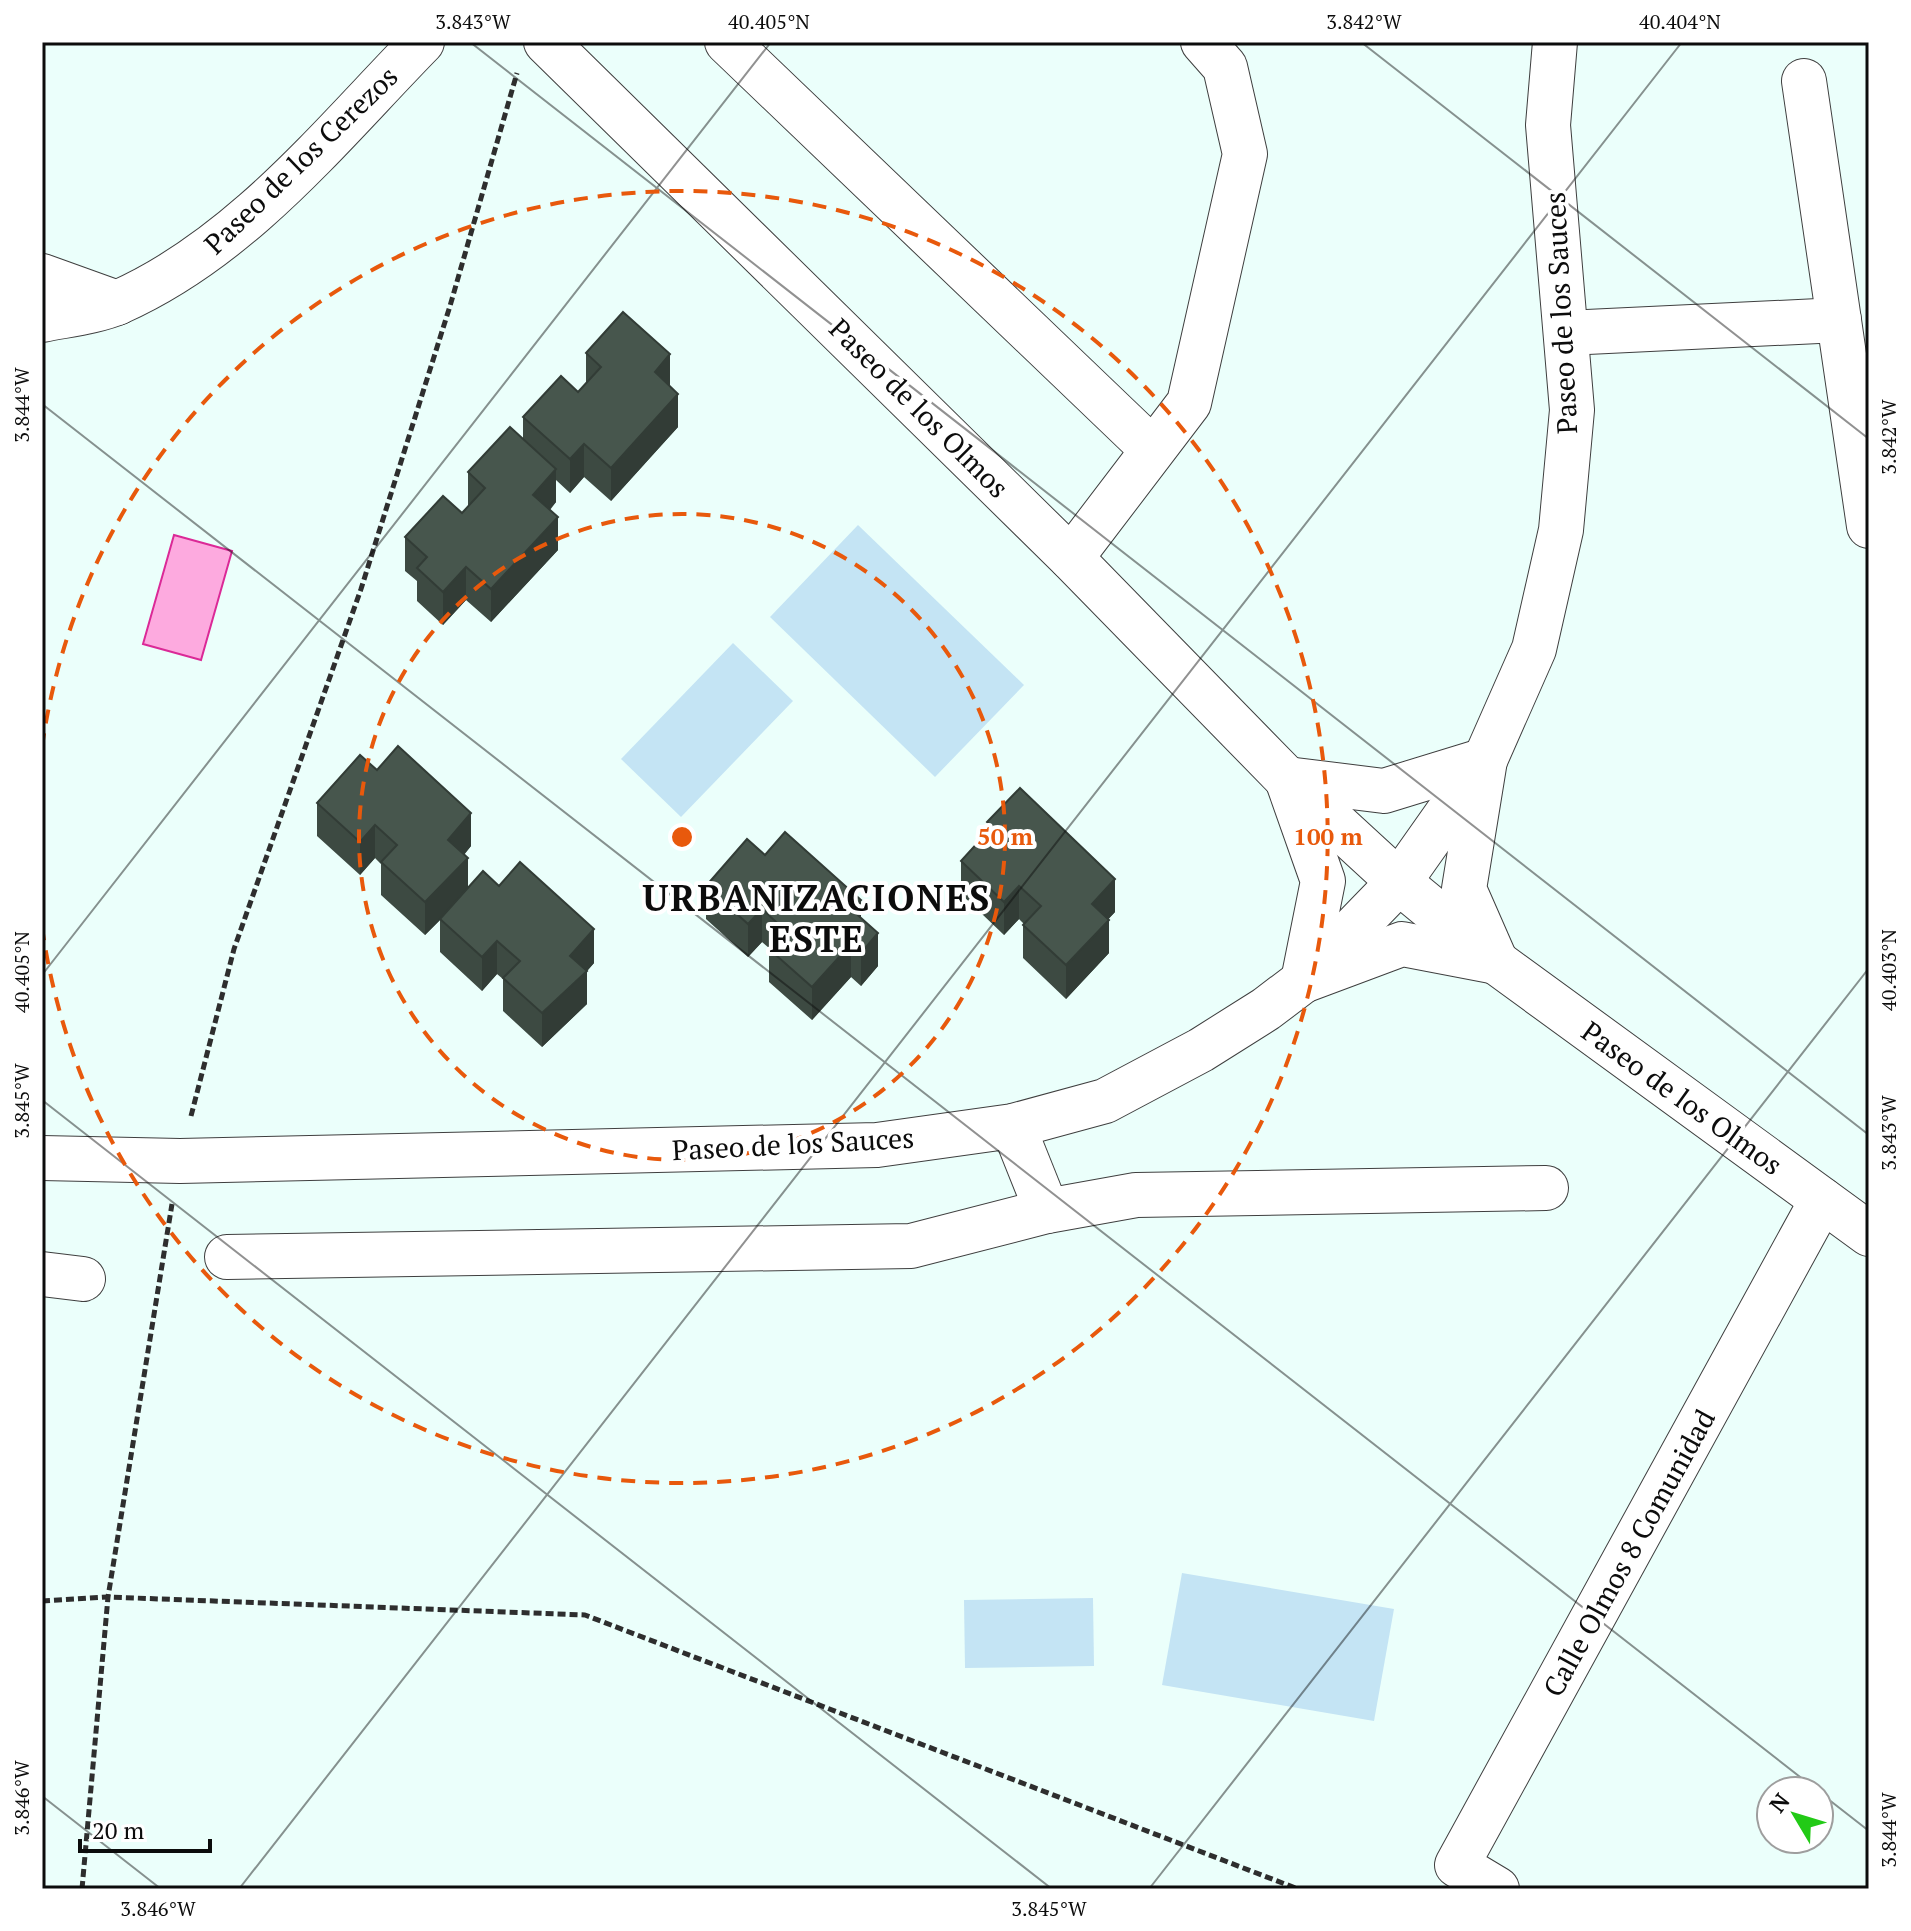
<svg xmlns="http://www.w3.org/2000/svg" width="1911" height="1931" font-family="'PT Serif',serif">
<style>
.pitch{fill:#c4e4f4}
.water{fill:#fdaadf;stroke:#db2997;stroke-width:2}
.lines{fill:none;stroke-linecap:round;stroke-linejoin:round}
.minor-casing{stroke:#3f3f3f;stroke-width:46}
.path{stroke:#2e2e2e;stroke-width:5;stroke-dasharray:8 4;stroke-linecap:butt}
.minor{stroke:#fff;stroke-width:44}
.wall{fill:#3d4a42}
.shaded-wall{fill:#323c36}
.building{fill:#47564d;stroke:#323c36;stroke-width:2}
.ticks{fill:none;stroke:#0c0c0c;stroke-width:2;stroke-opacity:0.45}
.ring{fill:none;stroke:#e8590c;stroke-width:4;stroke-dasharray:14 10}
.labels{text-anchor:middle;stroke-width:8;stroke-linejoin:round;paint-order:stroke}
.street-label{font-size:28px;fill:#0c0c0c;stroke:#fff}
.district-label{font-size:36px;font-weight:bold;letter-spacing:2px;fill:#0c0c0c;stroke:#fff}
.centre{fill:#e8590c;stroke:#fff;stroke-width:4}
.ring-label{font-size:24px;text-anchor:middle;font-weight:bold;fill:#e8590c;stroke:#fff;stroke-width:8;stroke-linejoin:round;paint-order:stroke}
.neatline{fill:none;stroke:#0c0c0c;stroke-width:3}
.ticks-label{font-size:20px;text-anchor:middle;fill:#0c0c0c}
</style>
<rect width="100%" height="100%" fill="#ebfffb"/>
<!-- pitch -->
<g class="pitch">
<path d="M858 525 1024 685 935 777 770 617Z"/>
<path d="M733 643 793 701 681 817 621 759Z"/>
<path d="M1182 1573 1394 1609 1374 1721 1162 1685Z"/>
<path d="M1093 1598 1094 1666 965 1668 964 1600Z"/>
</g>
<!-- water -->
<path class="water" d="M174 535 232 551 201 660 143 644Z"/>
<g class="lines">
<defs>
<g id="minor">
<path d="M546 42 1071 558 1287 779 1399 882 1496 962 1869 1234"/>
<path d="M727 42 1152 449"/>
<path d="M1804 81 1869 526"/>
<path d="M42 276 117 303"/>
<path d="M42 320C66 315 96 312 119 302 242 247 330 136 422 42"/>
<path d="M1566 333 1839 320"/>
<path d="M1071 558 1189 403 1245 154 1225 67 1203 42"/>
<path d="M1485 760 1464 889 1496 962 1402 944 1303 981 1323 881 1287 779 1384 791Z"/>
<path d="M1013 1126 1047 1211"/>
<path d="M42 1158 180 1161 877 1145 1013 1126 1105 1101 1201 1050 1266 1009 1303 981 1399 882 1485 760 1534 649 1561 530 1572 410 1548 125 1555 42"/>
<path d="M227 1257 911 1246 1047 1211 1136 1195 1546 1188"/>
<path d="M42 1274 83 1279"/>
<path d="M1497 1889 1457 1865 1822 1200"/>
</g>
</defs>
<!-- minor casing -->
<use href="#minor" class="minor-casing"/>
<!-- path -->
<g class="path">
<path d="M191 1116 234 949 361 589 450 306 517 73"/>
<path d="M42 1601 108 1597 585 1615 1298 1889"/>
<path d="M82 1889 108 1597 172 1204"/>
</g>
<!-- minor -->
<use href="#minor" class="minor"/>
</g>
<!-- wall -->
<g class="wall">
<path d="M586 353 670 387 678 427 611 501 584 477 570 493 556 480V502L550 510 558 550 491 622 466 600 443 625 417 601V581L405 571V537L462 513 468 506V472L523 439V417L578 392 586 383Z"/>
<path d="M317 803 471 846 464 855 468 888 499 886 594 963 587 971V1004L542 1047 503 1011V979L497 974 482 991 440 952V920L425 935 381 895V864L375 858 360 875 317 836Z"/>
<path d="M987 822 1115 912 1108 919 1109 953 1066 999 1023 958V925L1024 924 1019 919 1004 935 961 894V861L987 833Z"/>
<path d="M765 855 861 918 878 966 861 986 851 977 812 1020 769 982V948L762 942 748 957 706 919V886Z"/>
</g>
<!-- shaded-wall -->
<g class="shaded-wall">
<path d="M670 354V388L655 372Z"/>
<path d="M678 394V427L611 501V468Z"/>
<path d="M584 444V477L570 493V459Z"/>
<path d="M556 469V502L533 528V495Z"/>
<path d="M558 517V550L491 622V589Z"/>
<path d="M466 567V600L443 625V592Z"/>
<path d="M471 813V846L448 873V840Z"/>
<path d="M375 825V858L360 875V842Z"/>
<path d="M468 858V892L425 935V902Z"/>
<path d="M1115 879V912L1092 937V904Z"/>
<path d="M1019 886V919L1004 935V902Z"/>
<path d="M861 900V933L852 910Z"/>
<path d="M762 909V942L748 957V924Z"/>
<path d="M1109 920V953L1066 999V965Z"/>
<path d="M594 929V963L587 971V1004L542 1047V1013L570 956Z"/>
<path d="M878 933V966L861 986V953Z"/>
<path d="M497 941V974L482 991V957Z"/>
<path d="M851 944V977L812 1020V987Z"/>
</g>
<!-- building -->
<g class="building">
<path d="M623 312 670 354 655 372 678 394 611 468 584 444 570 459 523 417 561 376 578 392 601 367 586 353Z"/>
<path d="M510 427 556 469 533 495 558 517 491 589 466 567 443 592 417 568 427 557 405 537 443 496 462 513 485 488 468 472Z"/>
<path d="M398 746 471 813 448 840 468 858 425 902 381 862 397 845 375 825 360 842 317 803 360 755 377 770Z"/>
<path d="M1020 788 1115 879 1092 904 1109 920 1066 965 1023 925 1041 906 1019 886 1004 902 961 861 992 827 987 822Z"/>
<path d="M785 832 861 900 852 910 878 933 861 953 851 944 812 987 769 949 785 930 762 909 748 924 706 886 747 839 765 855Z"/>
<path d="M520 862 594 929 570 956 587 971 542 1013 503 978 520 961 497 941 482 957 440 919 483 871 499 886Z"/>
</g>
<!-- ticks -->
<path class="ticks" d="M470 42 1869 1135M1361 42 1869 439M42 404 1818 1791M42 975 771 42M42 1100 1052 1889M1819 1792 1869 1831M42 1796 161 1889M239 1889 1682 42M1149 1889 1869 968"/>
<!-- distance rings -->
<g class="ring">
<circle cx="682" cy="837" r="323"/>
<path d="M42 747A646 646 0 1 1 42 927"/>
</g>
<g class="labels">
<!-- street labels -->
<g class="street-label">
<text transform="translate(301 160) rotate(-44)" y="10">Paseo de los Cerezos</text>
<text transform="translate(1561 313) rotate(-93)" y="10">Paseo de los Sauces</text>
<text transform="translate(919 408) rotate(45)" y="10">Paseo de los Olmos</text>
<text transform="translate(1682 1098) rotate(36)" y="10">Paseo de los Olmos</text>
<text transform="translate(793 1144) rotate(-3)" y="10">Paseo de los Sauces</text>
<text transform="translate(1629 1553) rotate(-61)" y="10">Calle Olmos 8 Comunidad</text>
</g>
<!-- district labels -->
<g class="district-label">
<text x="817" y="911">URBANIZACIONES<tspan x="817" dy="41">ESTE</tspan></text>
</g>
</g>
<circle cx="682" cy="837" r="12" class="centre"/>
<g class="ring-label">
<text x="1005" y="845">50 m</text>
<text x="1328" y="845">100 m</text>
</g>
<!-- border -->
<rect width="1911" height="1931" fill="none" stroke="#ffffff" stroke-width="88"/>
<!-- north arrow -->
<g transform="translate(1795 1815) rotate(308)"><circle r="38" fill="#ffffff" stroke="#9e9e9e" stroke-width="2"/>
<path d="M0-6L14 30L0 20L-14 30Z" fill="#22ca16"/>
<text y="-12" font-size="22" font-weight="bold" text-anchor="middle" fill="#0c0c0c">N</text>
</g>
<!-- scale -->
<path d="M80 1839v12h130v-12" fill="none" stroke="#0c0c0c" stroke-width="4"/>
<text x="92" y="1839" font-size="24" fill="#0c0c0c" stroke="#ffffff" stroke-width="6" paint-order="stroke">20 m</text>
<rect x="44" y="44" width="1823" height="1843" class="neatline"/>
<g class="ticks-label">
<text x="473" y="29">3.843°W</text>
<text x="769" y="29">40.405°N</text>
<text x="1364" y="29">3.842°W</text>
<text x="1680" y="29">40.404°N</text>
<text transform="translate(22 405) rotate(-90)" y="7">3.844°W</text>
<text transform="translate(1889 437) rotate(-90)" y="7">3.842°W</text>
<text transform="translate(1889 970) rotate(-90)" y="7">40.403°N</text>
<text transform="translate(22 972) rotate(-90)" y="7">40.405°N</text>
<text transform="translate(22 1101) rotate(-90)" y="7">3.845°W</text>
<text transform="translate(1889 1133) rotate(-90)" y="7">3.843°W</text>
<text transform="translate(22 1798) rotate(-90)" y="7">3.846°W</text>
<text transform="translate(1889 1830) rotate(-90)" y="7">3.844°W</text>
<text x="158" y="1916">3.846°W</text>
<text x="1049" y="1916">3.845°W</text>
</g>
</svg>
